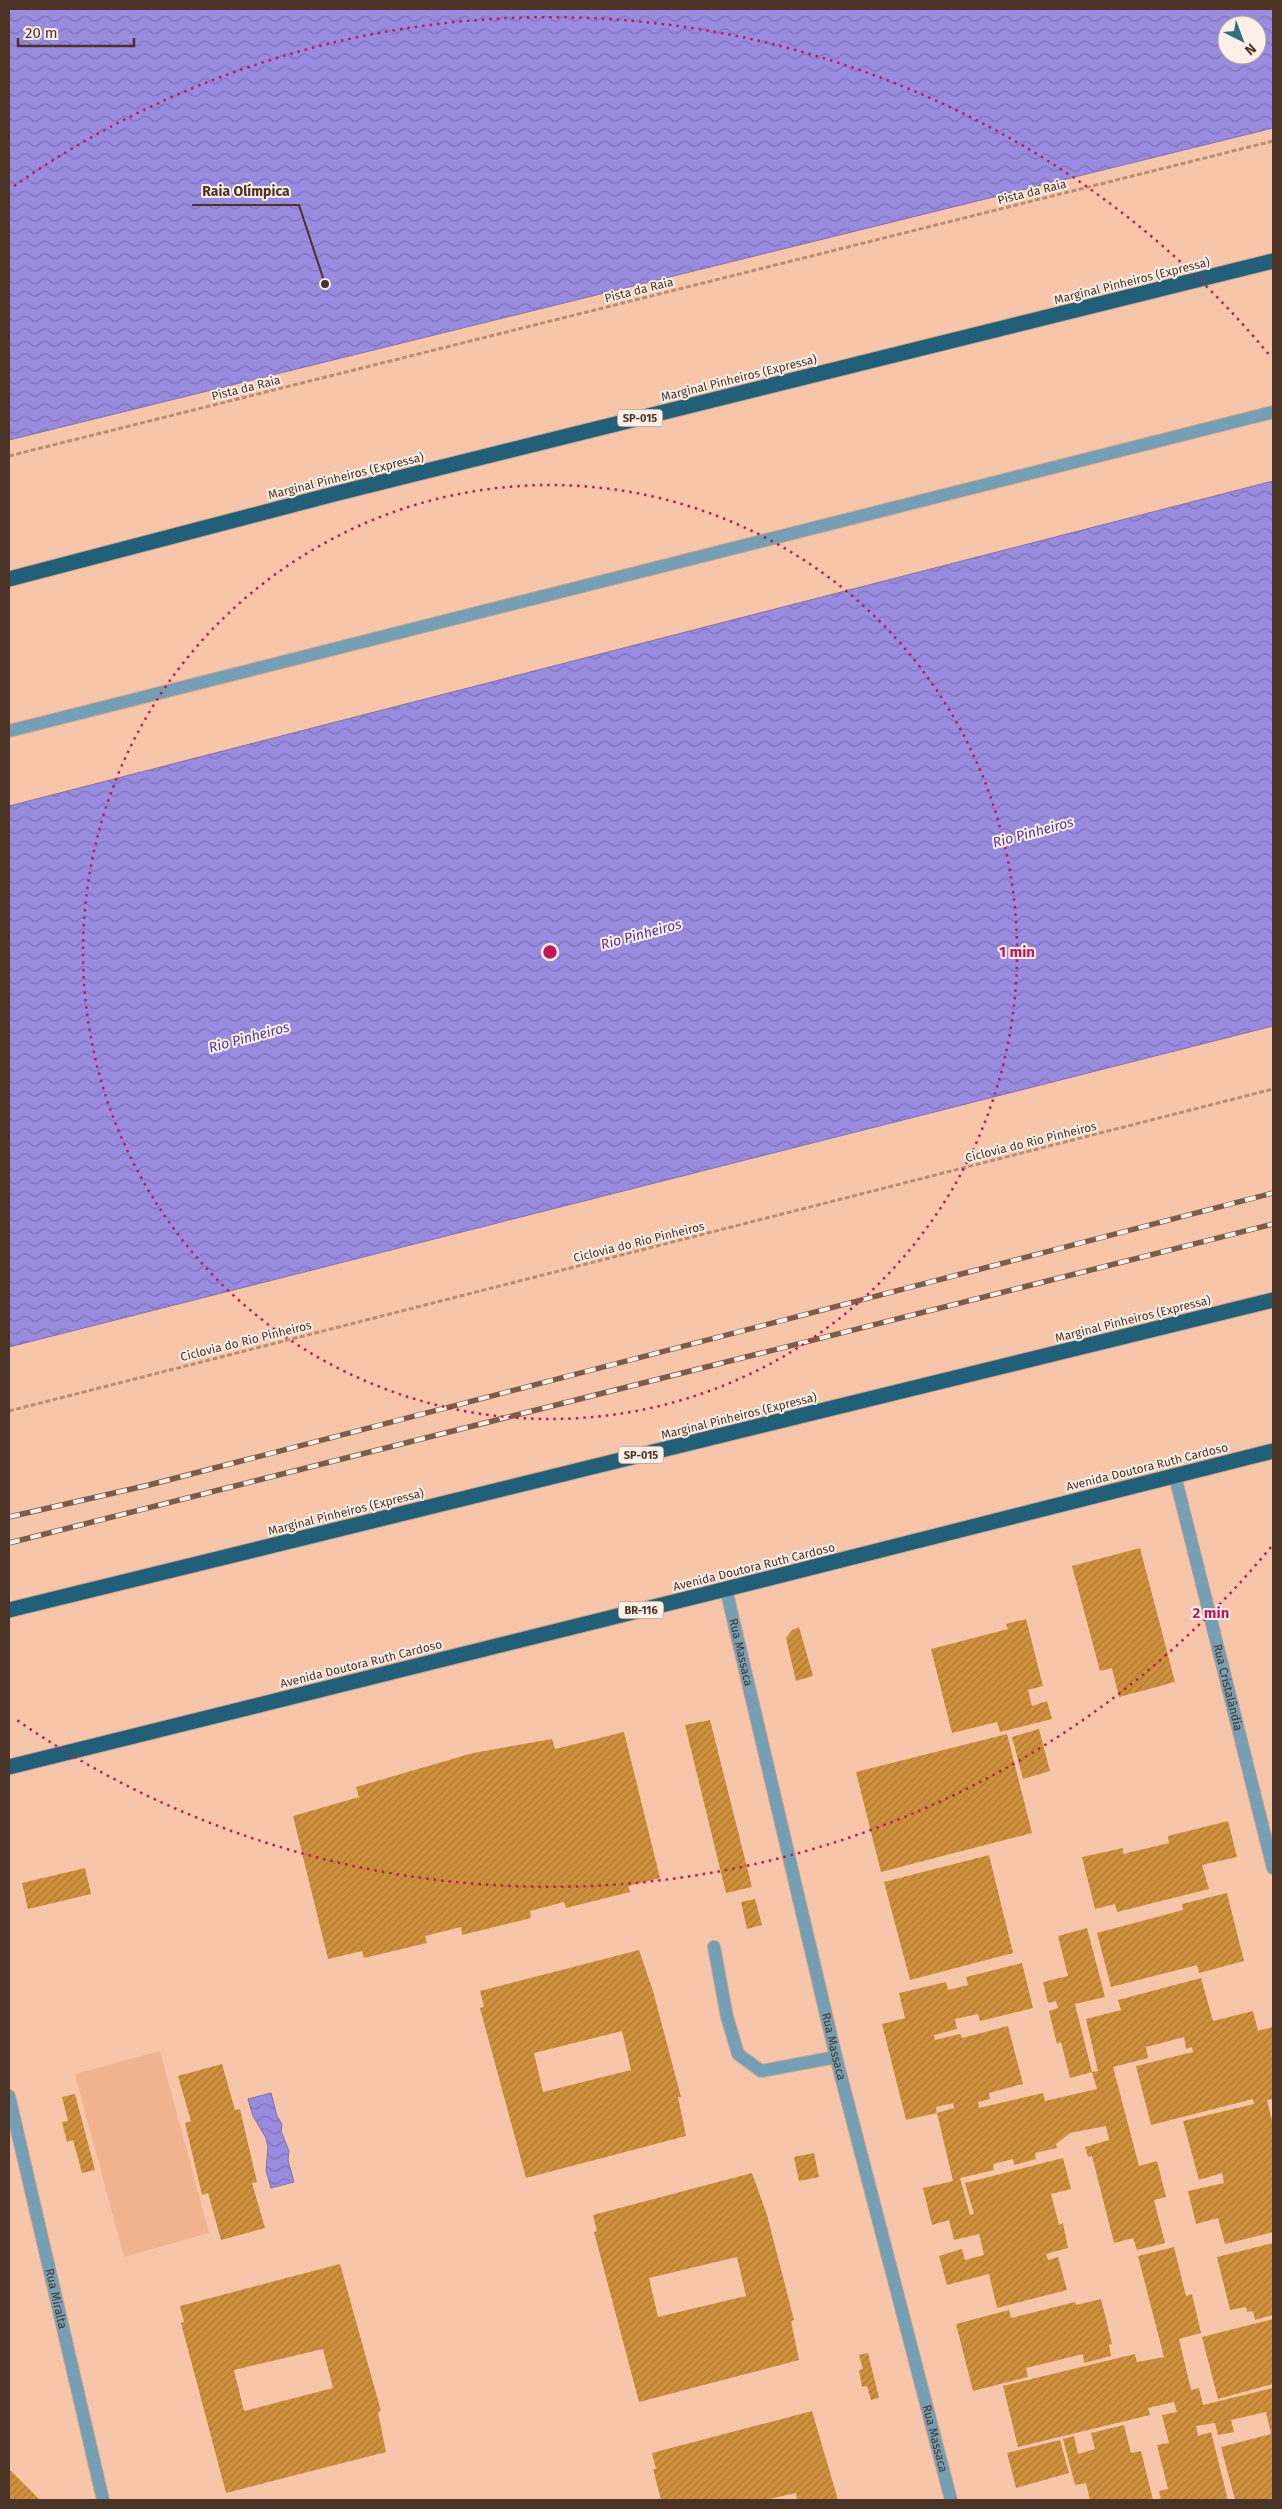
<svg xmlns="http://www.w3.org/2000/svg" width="1282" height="2509" font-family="'Fira Sans',sans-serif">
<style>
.pitch{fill:#f1b28e}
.water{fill:url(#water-waves);stroke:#8271a8;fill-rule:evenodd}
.building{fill:url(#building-hatch);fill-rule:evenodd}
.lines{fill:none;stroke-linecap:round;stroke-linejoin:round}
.lane-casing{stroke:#d1a68d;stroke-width:14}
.street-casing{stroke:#d1a68d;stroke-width:14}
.highway-casing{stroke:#d1a68d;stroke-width:17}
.path{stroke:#b78f79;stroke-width:3;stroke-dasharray:5 2.5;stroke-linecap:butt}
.lane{stroke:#749fb5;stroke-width:12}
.street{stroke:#749fb5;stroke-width:12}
.highway{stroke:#225f79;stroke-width:15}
.rail-casing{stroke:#7c5c4b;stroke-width:5.5}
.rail{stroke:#fcefe8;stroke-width:4;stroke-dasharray:11;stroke-linecap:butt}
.ring{fill:none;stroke:#c2185b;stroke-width:2.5;stroke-dasharray:2.5 5}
.labels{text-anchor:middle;stroke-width:4;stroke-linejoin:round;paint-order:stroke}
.shield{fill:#fcefe8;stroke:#806b60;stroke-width:1}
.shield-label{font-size:11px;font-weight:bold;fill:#4b3325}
.street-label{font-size:12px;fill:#4b3325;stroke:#fcefe8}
.water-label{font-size:14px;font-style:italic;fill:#513699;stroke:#fcefe8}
.centre{fill:#c2185b;stroke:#fcefe8;stroke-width:2.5}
.ring-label{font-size:15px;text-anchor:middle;font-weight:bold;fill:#c2185b;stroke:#fcefe8;stroke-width:4;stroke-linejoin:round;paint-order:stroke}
.leader{fill:none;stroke:#4b3325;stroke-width:2}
.callout-dot{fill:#4b3325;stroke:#fcefe8;stroke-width:2}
.callout-label{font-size:14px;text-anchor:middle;font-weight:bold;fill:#4b3325;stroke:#fcefe8;stroke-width:4;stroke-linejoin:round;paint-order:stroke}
</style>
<defs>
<pattern id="water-waves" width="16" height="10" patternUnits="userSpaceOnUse" patternTransform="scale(1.25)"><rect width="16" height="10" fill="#998be0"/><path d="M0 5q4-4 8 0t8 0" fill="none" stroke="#7f72b5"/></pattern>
<pattern id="building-hatch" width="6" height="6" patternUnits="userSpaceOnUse" patternTransform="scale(1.25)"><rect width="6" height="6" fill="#d0913d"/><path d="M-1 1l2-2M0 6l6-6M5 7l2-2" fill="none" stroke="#ab7733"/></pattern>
</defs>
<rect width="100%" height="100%" fill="#f7c6aa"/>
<!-- pitch -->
<path class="pitch" d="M160 2051 209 2233 124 2257 75 2074Z"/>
<!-- water -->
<g class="water">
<path d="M9 9H1273V128L9 440ZM1227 25H1257V55H1227Z"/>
<path d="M1273 481V1026L9 1347V806Z"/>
<path d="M271 2093 277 2116 282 2124 281 2131 289 2151 288 2160 294 2182 271 2188 266 2170 268 2147 266 2138 253 2116 248 2099Z"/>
</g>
<!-- building -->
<g class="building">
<path d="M1140 1548 1175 1682 1119 1697 1112 1668 1100 1671 1072 1566Z"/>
<path d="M1026 1619 1043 1686 1028 1690 1032 1706 1047 1701 1052 1719 1000 1732 997 1722 952 1733 931 1649 1008 1629 1006 1624Z"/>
<path d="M799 1627 813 1676 796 1681 786 1638 792 1630Z"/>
<path d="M710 1720 752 1887 726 1893 685 1725Z"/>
<path d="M1039 1729 1050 1771 1023 1779 1012 1737Z"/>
<path d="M624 1732 660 1878 628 1886 630 1892 566 1908 564 1902 530 1911 531 1918 462 1935 461 1927 425 1936 427 1943 364 1958 362 1951 328 1959 293 1816 359 1797 356 1787 473 1753 552 1739 555 1749Z"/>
<path d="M1007 1734 1032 1833 881 1872 856 1772Z"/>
<path d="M1228 1821 1237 1857 1202 1865 1209 1889 1117 1912 1115 1904 1095 1909 1082 1857 1123 1848V1854L1169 1843 1168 1836Z"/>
<path d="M989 1855 1013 1953 910 1980 884 1882Z"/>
<path d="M85 1868 91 1894 28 1909 22 1883Z"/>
<path d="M1227 1893 1244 1961 1199 1973 1197 1965 1111 1987 1097 1933 1183 1910 1182 1904Z"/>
<path d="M755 1899 762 1925 747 1929 741 1902Z"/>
<path d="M1087 1928 1105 1997 1075 2004 1092 2072 1070 2078 1061 2042 1057 2044 1049 2011 1058 2008 1056 2001 1048 2003 1043 1982 1068 1976 1058 1936Z"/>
<path d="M639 1950 653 1991 681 2097H678L686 2136 526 2178 480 2008 484 2007 480 1991ZM622 2031 631 2070 543 2092 534 2053Z"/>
<path d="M1022 1963 1033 2008 980 2021 978 2014 955 2019 957 2029 934 2035 935 2040 960 2034 962 2038 1008 2026 1023 2084 989 2093 990 2099 978 2102 979 2108 1043 2093 1045 2101 1097 2089 1092 2072 1098 2071 1086 2019 1121 2010 1118 2000 1201 1978 1213 2021 1253 2011 1258 2031 1273 2027V2099L1267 2100 1273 2125V2232L1225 2244 1218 2218 1196 2224 1188 2191 1224 2183 1222 2173 1199 2180 1183 2121 1254 2104 1253 2099 1151 2125 1136 2066 1193 2052 1192 2047 1186 2049 1184 2037 1146 2047 1148 2058 1113 2067 1139 2166 1157 2161 1166 2197 1154 2200 1165 2243 1137 2250 1133 2238 1114 2243 1092 2156 1088 2157 1085 2147 1109 2140 1106 2126 1070 2133 1056 2144 1057 2148 1035 2153 1036 2159 1014 2165 1013 2159 993 2164 994 2170 960 2178 970 2215 974 2214 965 2183 1063 2158 1071 2189 1051 2194 1059 2225 1063 2223 1068 2248 1046 2254 1048 2260 1058 2257 1067 2290 997 2308 989 2274 947 2285 939 2256 962 2249 965 2260 984 2255 979 2234 954 2240 949 2220 932 2225 923 2188 953 2181 937 2113 954 2108 953 2103 936 2107 937 2113 906 2120 882 2024 905 2018 899 1993 946 1982 948 1990 968 1985 966 1977Z"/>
<path d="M222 2064 235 2110 240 2109 257 2182 252 2183 265 2228 221 2240 208 2193 202 2195 185 2123 191 2121 178 2076Z"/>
<path d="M75 2094 95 2170 82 2173 73 2140 67 2142 62 2122 68 2121 62 2097Z"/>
<path d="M814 2153 819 2177 799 2181 794 2157Z"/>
<path d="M752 2173 767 2215 794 2320 791 2321 799 2360 639 2402 594 2232 597 2231 593 2215ZM737 2257 746 2296 658 2317 649 2278Z"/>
<path d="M1273 2243V2315L1255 2320 1253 2311 1247 2312 1246 2307 1230 2310 1217 2257Z"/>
<path d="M1174 2247 1186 2296 1192 2294 1201 2333 1179 2339 1191 2390 1199 2388 1203 2405 1273 2388V2500H1235L1221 2447 1271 2434 1266 2412 1231 2420 1234 2432 1218 2435 1215 2423 1196 2426 1198 2436 1211 2432 1228 2500H1161L1159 2491 1168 2489 1157 2445 1169 2443 1162 2415 1177 2412 1174 2402 1148 2408 1150 2415 1018 2447 1003 2386 1135 2354 1137 2362 1164 2357 1138 2256Z"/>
<path d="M340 2264 381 2411 378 2412 386 2452 226 2493 181 2323 184 2322 180 2306ZM323 2349 333 2388 244 2411 234 2370Z"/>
<path d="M1101 2299 1112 2344 1109 2345 1111 2356 1084 2363 1083 2354 1026 2368 1028 2377 973 2391 956 2324 1009 2310 1011 2318 1075 2302 1076 2305Z"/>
<path d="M1273 2319V2384L1218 2399 1202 2337Z"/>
<path d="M868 2353 879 2398 871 2400 867 2386 862 2387 859 2370 863 2369 859 2355Z"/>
<path d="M812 2411 838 2500H797L796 2493 765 2500H661L653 2469H656L652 2453Z"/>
<path d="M1124 2425 1131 2453 1141 2451 1153 2500H1090L1086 2483 1075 2485 1063 2439 1074 2436 1078 2454 1095 2449 1091 2433Z"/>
<path d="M1060 2440 1069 2473 1016 2488 1007 2453Z"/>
<path d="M9 2469 40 2500H9Z"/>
</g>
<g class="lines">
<defs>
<g id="lane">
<path d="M9 731 1273 412"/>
<path d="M714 1947 727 2017 738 2054 761 2071 836 2057"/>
</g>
<g id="street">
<path id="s1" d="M1175 1476 1273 1868"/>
<path id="s2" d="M726 1589 836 2057 951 2500"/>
<path id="s3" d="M9 2096 103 2500"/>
</g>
<g id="highway">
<path d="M9 579 338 493 1273 261"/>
<path d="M9 1610 1273 1300"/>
<path d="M9 1767 726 1589 1273 1451"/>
</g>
</defs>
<!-- lane casing -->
<use href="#lane" class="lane-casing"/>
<!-- street casing -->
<use href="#street" class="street-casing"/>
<!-- highway casing -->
<use href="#highway" class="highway-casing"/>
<!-- path -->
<g class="path">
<path d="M9 456 1273 141"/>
<path d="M9 1411 1273 1089"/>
</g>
<!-- lane -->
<use href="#lane" class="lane"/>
<!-- street -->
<use href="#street" class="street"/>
<!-- highway -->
<use href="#highway" class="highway"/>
<defs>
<g id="rail">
<path d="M9 1517 149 1485 1273 1193"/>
<path d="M9 1543 1273 1224"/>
</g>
</defs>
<!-- rail casing -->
<use href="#rail" class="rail-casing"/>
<!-- rail -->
<use href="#rail" class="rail"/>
</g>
<!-- distance rings -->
<g class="ring">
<circle cx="550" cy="952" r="467"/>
<path d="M1271 1547A935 935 0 0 1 14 1718M14 186A935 935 0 0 1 1271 357"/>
</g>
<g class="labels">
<!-- shield labels -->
<g class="shield">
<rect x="617.5" y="409.5" width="45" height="17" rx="4"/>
<rect x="618.5" y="1446.5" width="45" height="17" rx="4"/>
<rect x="618.5" y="1601.5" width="45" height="17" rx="4"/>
</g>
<g class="shield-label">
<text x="640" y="422">SP-015</text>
<text x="641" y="1459">SP-015</text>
<text x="641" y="1614">BR-116</text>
</g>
<!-- street labels -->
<g class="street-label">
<text transform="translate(1032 192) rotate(-14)" y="4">Pista da Raia</text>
<text transform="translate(1132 281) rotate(-14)" y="4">Marginal Pinheiros (Expressa)</text>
<text transform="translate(639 290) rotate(-14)" y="4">Pista da Raia</text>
<text transform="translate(739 378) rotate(-14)" y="4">Marginal Pinheiros (Expressa)</text>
<text transform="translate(246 388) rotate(-14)" y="4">Pista da Raia</text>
<text transform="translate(346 476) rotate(-14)" y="4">Marginal Pinheiros (Expressa)</text>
<text transform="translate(1031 1142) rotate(-14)" y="4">Ciclovia do Rio Pinheiros</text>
<text transform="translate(639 1242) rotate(-14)" y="4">Ciclovia do Rio Pinheiros</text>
<text transform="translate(1133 1319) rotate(-14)" y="4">Marginal Pinheiros (Expressa)</text>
<text transform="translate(246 1341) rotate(-14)" y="4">Ciclovia do Rio Pinheiros</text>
<text transform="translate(739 1416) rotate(-14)" y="4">Marginal Pinheiros (Expressa)</text>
<text transform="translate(1147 1467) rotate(-14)" y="4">Avenida Doutora Ruth Cardoso</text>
<text transform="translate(346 1512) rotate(-14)" y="4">Marginal Pinheiros (Expressa)</text>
<text transform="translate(754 1567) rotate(-14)" y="4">Avenida Doutora Ruth Cardoso</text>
<text dy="4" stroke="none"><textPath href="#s2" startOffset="65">Rua Massaca</textPath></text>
<text transform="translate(361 1664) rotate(-14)" y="4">Avenida Doutora Ruth Cardoso</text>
<text dy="4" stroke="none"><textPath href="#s1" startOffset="218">Rua Cristalândia</textPath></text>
<text dy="4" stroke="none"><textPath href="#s2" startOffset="470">Rua Massaca</textPath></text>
<text dy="4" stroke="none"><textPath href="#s3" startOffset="208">Rua Miralta</textPath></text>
<text dy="4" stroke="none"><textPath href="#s2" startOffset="875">Rua Massaca</textPath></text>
</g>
<!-- water labels -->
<g class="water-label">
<text transform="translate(1033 832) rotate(-15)" y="5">Rio Pinheiros</text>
<text transform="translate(641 934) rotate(-15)" y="5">Rio Pinheiros</text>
<text transform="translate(249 1037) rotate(-15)" y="5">Rio Pinheiros</text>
</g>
</g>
<circle cx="550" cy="952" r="8" class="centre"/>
<g class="ring-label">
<text x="1017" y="957">1 min</text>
<text x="1211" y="1618">2 min</text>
</g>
<!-- callouts -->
<path class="leader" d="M325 284L299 205H192"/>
<circle class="callout-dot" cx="325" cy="284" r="5"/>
<g class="callout-label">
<text x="246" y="196">Raia Olímpica</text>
</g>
<!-- border -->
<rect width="1282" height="2509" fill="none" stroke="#4b3325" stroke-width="20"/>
<!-- north arrow -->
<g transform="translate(1242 40) rotate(138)"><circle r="24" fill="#fcefe8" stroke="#b5a49a"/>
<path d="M0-4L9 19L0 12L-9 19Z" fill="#366e88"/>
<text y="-8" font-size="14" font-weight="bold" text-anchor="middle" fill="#4b3325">N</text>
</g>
<!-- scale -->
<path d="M18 38v8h116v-8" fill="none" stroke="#4b3325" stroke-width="2.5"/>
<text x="25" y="38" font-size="15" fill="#4b3325" stroke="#fcefe8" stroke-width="4" paint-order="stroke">20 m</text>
</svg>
